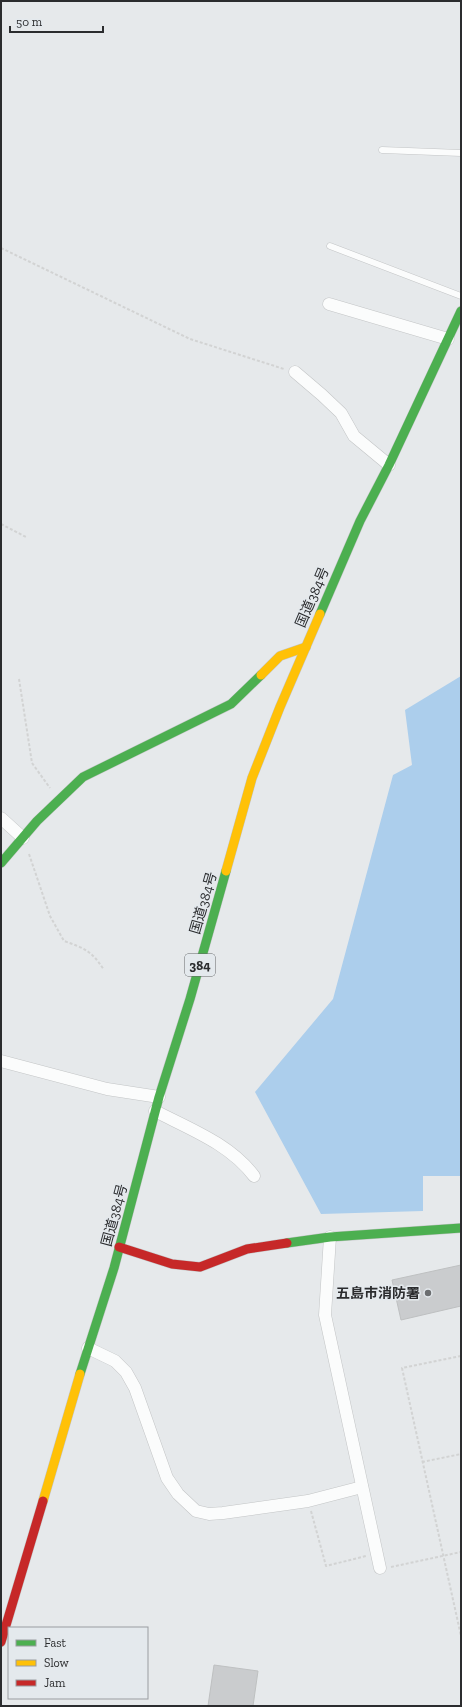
<svg xmlns="http://www.w3.org/2000/svg" width="462" height="1707" font-family="'Zilla Slab','Noto Sans JP',serif">
<style>
.forest{fill:#acceec}
.building{fill:#caccce;stroke:#bec0c1}
.lines{fill:none;stroke-linecap:round;stroke-linejoin:round}
.lane-casing{stroke:#c3c5c6;stroke-width:7}
.street-casing{stroke:#c3c5c6;stroke-width:13}
.fast-casing{stroke:#c3c5c6;stroke-width:10}
.slow-casing{stroke:#c3c5c6;stroke-width:10}
.jam-casing{stroke:#c3c5c6;stroke-width:10}
.path{stroke:#d2d3d3;stroke-width:2;stroke-dasharray:3 2;stroke-linecap:butt}
.lane{stroke:#fbfcfc;stroke-width:6}
.street{stroke:#fbfcfc;stroke-width:12}
.fast{stroke:#4caf50;stroke-width:9}
.slow{stroke:#ffc107;stroke-width:9}
.jam{stroke:#c62828;stroke-width:9}
.poi-dot{fill:#6c6e70;stroke:#e4e9ed;stroke-width:1.5}
.labels{text-anchor:middle;stroke-width:3;stroke-linejoin:round;paint-order:stroke}
.shield{fill:#e4e9ed;stroke:#626567;stroke-width:1}
.shield-label{font-size:13px;font-weight:bold;fill:#2b2c2e}
.street-label{font-size:14px;fill:#2b2c2e;stroke:#e4e9ed}
.poi-label{font-size:14px;font-weight:bold;fill:#2b2c2e;stroke:#e4e9ed;text-anchor:end}
</style>
<rect width="100%" height="100%" fill="#e6e9eb"/>
<!-- forest -->
<path class="forest" d="M461 676V1176H423V1211L321 1214 255 1092 333 999 393 775 412 765 405 710Z"/>
<!-- building -->
<g class="building">
<path d="M461 1265V1306L401 1320 392 1280Z"/>
<path d="M214 1665 258 1671 253 1706H208Z"/>
</g>
<g class="lines">
<defs>
<g id="lane">
<path d="M382 150 461 153"/>
<path d="M330 246 461 296"/>
</g>
<g id="street">
<path d="M329 304 448 339"/>
<path d="M295 372 322 395 341 413 354 436 389 465"/>
<path d="M1 818 23 838"/>
<path d="M1 1061 107 1089 159 1097"/>
<path d="M155 1111C190 1129 230 1144 254 1176"/>
<path d="M330 1237 325 1315 380 1568"/>
<path d="M88 1348 115 1361 126 1372 135 1388 167 1478 178 1494 196 1511 209 1514 223 1513 308 1501 362 1487"/>
</g>
<g id="fast">
<path d="M320 614 360 521 389 465 461 311"/>
<path d="M1 863 37 821 83 777 231 704 261 675"/>
<path d="M287 1243 330 1237 461 1228"/>
<path d="M80 1374 114 1268 159 1097 190 999 226 871"/>
</g>
<g id="slow">
<path d="M261 675 280 656 306 647"/>
<path d="M226 871 252 778 280 707 320 614"/>
<path d="M43 1501 80 1374"/>
</g>
<g id="jam">
<path d="M119 1247 172 1264 200 1267 247 1249 287 1243"/>
<path d="M1 1642 43 1501"/>
</g>
</defs>
<!-- lane casing -->
<use href="#lane" class="lane-casing"/>
<!-- street casing -->
<use href="#street" class="street-casing"/>
<!-- fast casing -->
<use href="#fast" class="fast-casing"/>
<!-- slow casing -->
<use href="#slow" class="slow-casing"/>
<!-- jam casing -->
<use href="#jam" class="jam-casing"/>
<!-- path -->
<g class="path">
<path d="M1 248 190 339 284 369"/>
<path d="M1 524 26 537"/>
<path d="M19 679 32 763 50 788"/>
<path d="M29 854 50 916 64 941C84 948 92 951 104 970"/>
<path d="M461 1356 402 1368 461 1636"/>
<path d="M422 1462 461 1454"/>
<path d="M311 1511 326 1566 366 1556"/>
<path d="M391 1567 461 1552"/>
</g>
<!-- lane -->
<use href="#lane" class="lane"/>
<!-- street -->
<use href="#street" class="street"/>
<!-- fast -->
<use href="#fast" class="fast"/>
<!-- slow -->
<use href="#slow" class="slow"/>
<!-- jam -->
<use href="#jam" class="jam"/>
</g>
<!-- markers -->
<circle class="poi-dot" cx="428" cy="1293" r="4"/>
<g class="labels">
<!-- shield labels -->
<rect class="shield" x="185" y="954" width="30" height="22" rx="3"/>
<g class="shield-label">
<text x="200" y="970">384</text>
</g>
<!-- street labels -->
<g class="street-label">
<text transform="translate(312 597) rotate(-67)" y="5">国道384号</text>
<text transform="translate(203 903) rotate(-74)" y="5">国道384号</text>
<text transform="translate(114 1215) rotate(-75)" y="5">国道384号</text>
</g>
<!-- poi labels -->
<g class="poi-label">
<text x="420" y="1298">五島市消防署</text>
</g>
</g>
<!-- border -->
<rect width="462" height="1707" fill="none" stroke="#2b2c2e" stroke-width="4"/>
<!-- legend -->
<rect x="8" y="1627" width="140" height="72" fill="#e4e9ed" stroke="#9a9da1"/>
<rect x="16" y="1640" width="20" height="6" fill="#4caf50" stroke="#9a9da1"/>
<text x="44" y="1647" font-size="12" fill="#2b2c2e">Fast</text>
<rect x="16" y="1660" width="20" height="6" fill="#ffc107" stroke="#9a9da1"/>
<text x="44" y="1667" font-size="12" fill="#2b2c2e">Slow</text>
<rect x="16" y="1680" width="20" height="6" fill="#c62828" stroke="#9a9da1"/>
<text x="44" y="1687" font-size="12" fill="#2b2c2e">Jam</text>
<!-- scale -->
<path d="M10 26v6h93v-6" fill="none" stroke="#2b2c2e" stroke-width="2"/>
<text x="16" y="26" font-size="12" fill="#2b2c2e" stroke="#e4e9ed" stroke-width="3" paint-order="stroke">50 m</text>
</svg>
